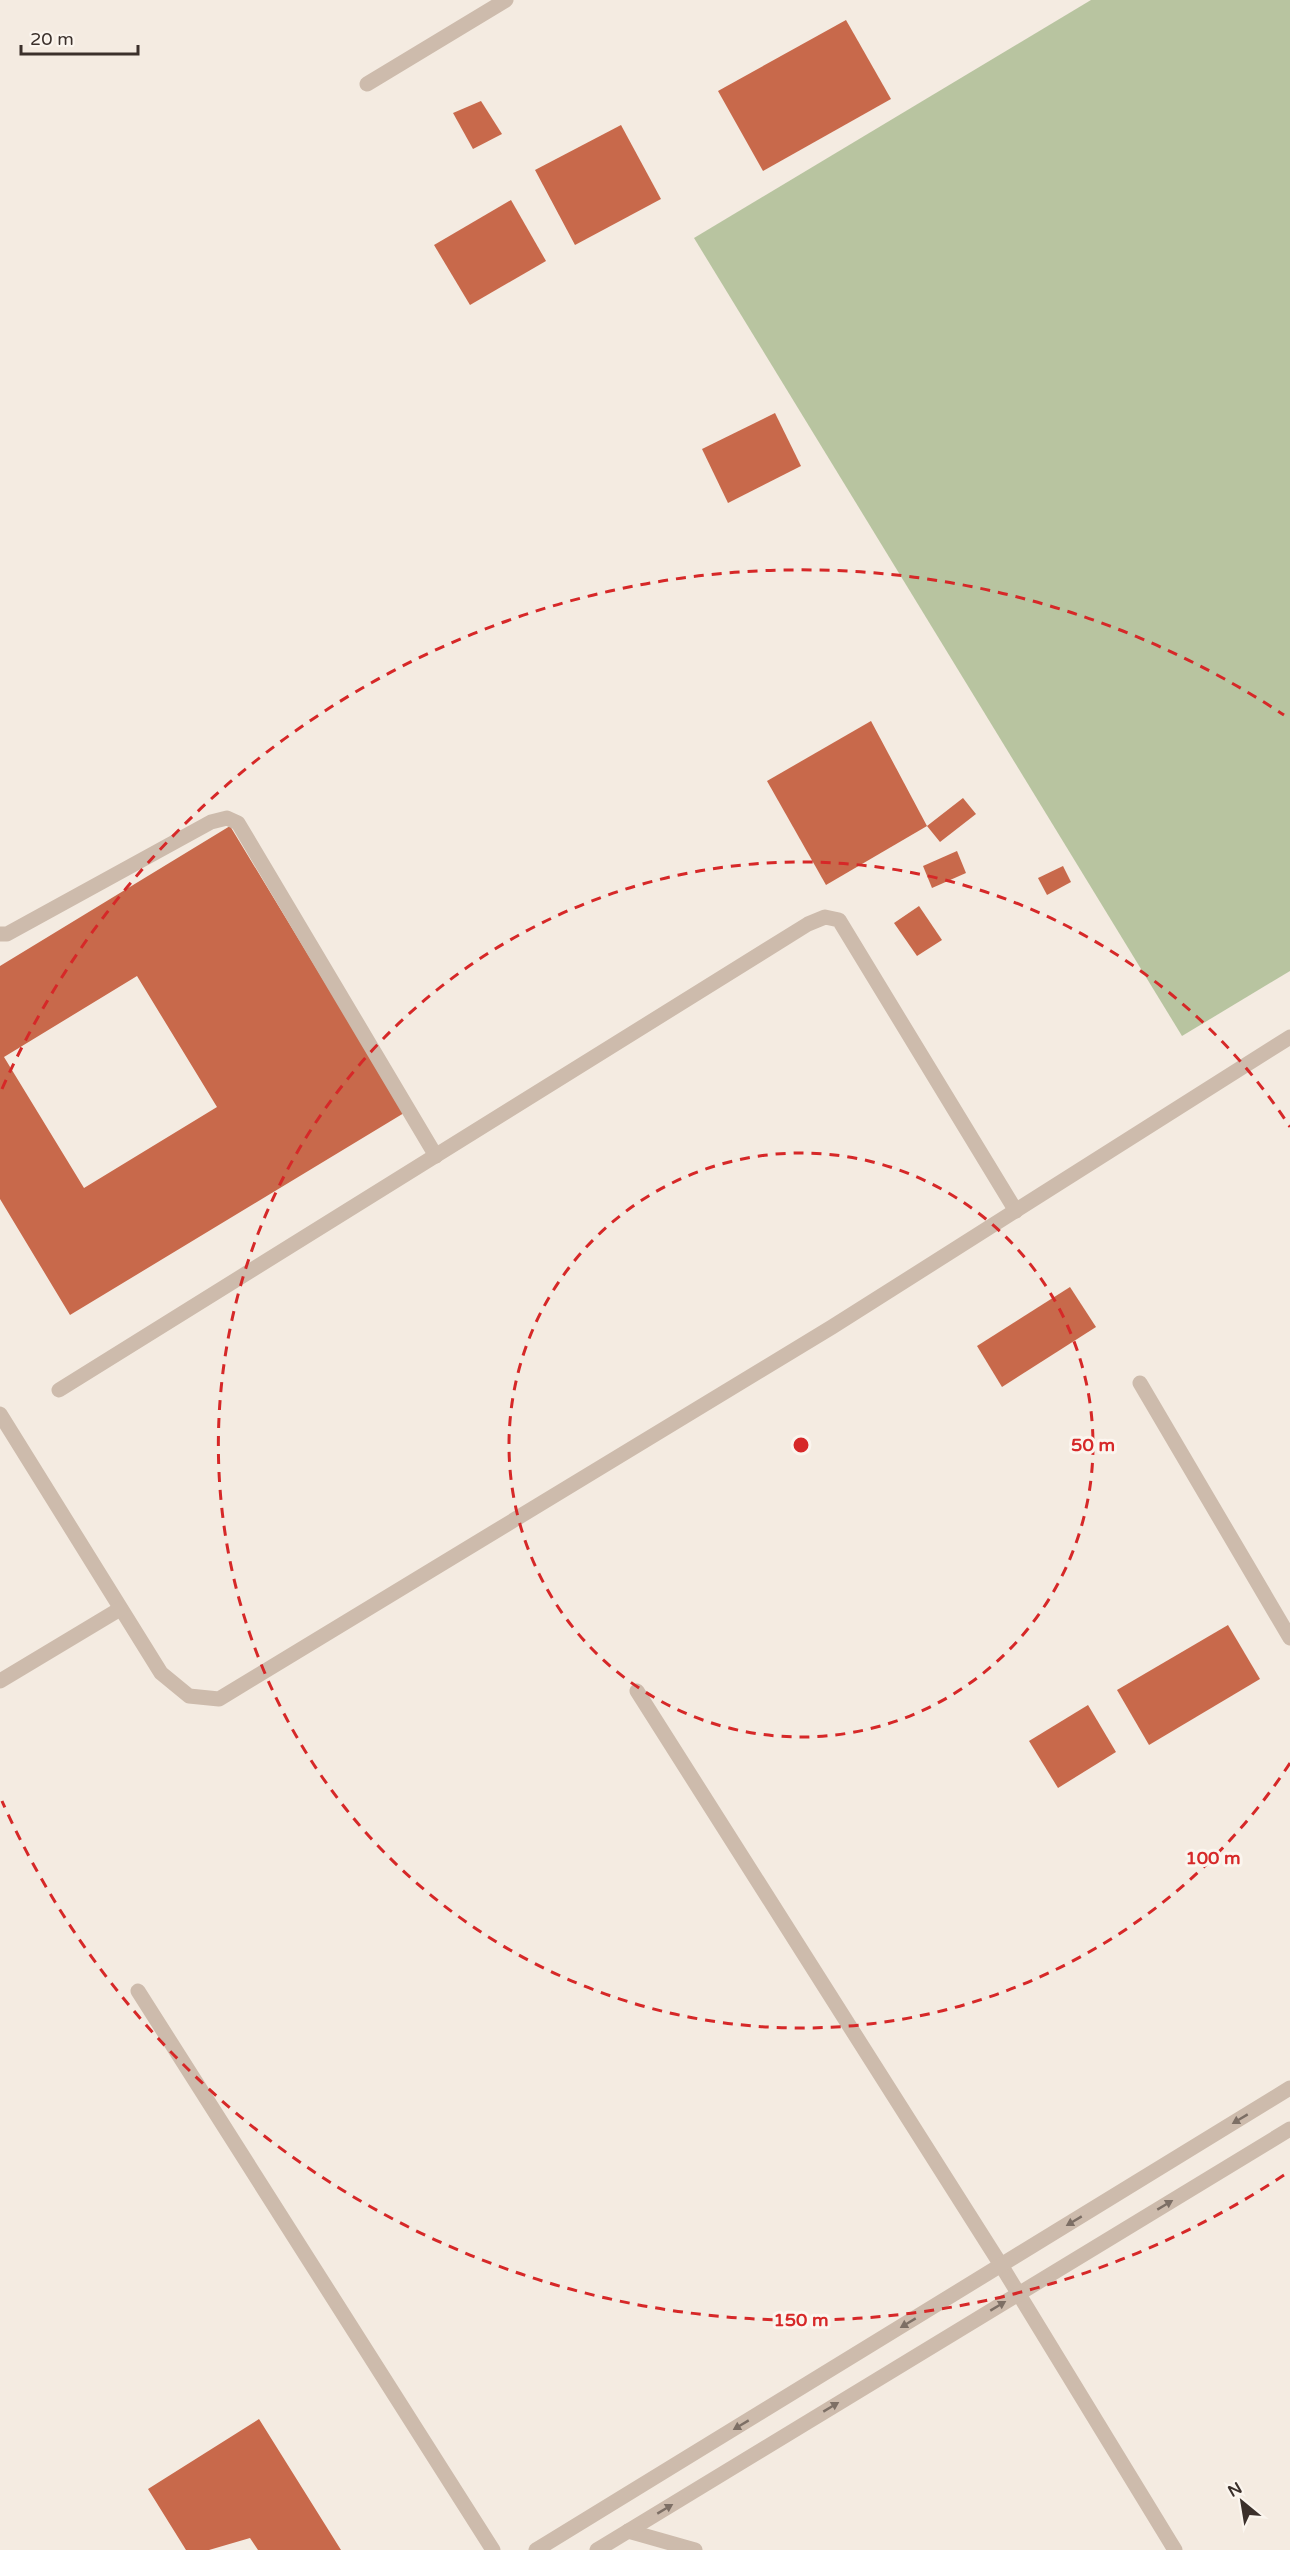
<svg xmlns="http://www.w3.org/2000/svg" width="1290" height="2550" font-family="'Varela Round',sans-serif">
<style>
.green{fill:#b8c4a0}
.building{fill:#c8694b;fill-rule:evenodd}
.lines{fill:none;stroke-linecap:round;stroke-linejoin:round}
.lane{stroke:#cdbbac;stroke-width:15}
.street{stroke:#cdbbac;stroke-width:15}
.oneway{fill:#7d6f65}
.ring{fill:none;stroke:#d62828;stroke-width:3;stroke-dasharray:10 8}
.centre{fill:#d62828;stroke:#fbf5ee;stroke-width:3}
.ring-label{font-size:18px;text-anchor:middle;font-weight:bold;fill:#d62828;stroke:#fbf5ee;stroke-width:6;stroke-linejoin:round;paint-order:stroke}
</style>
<rect width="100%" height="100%" fill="#f4ebe1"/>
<!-- green -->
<path class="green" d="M1091 0H1290V971L1182 1036 694 238Z"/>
<!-- building -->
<g class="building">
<path d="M846 20 891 99 763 171 718 91Z"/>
<path d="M481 101 502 134 473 149 453 113Z"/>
<path d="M621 125 661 199 575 245 535 170Z"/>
<path d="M511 200 546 261 470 305 434 245Z"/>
<path d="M775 413 801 466 728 503 702 449Z"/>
<path d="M871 721 927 826 826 885 767 781Z"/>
<path d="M963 798 976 814 940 842 927 826Z"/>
<path d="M230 826 404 1113 70 1315 0 1199V966ZM137 976 217 1107 84 1188 4 1057Z"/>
<path d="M957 851 966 873 932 888 923 866Z"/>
<path d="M1063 866 1071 882 1047 895 1038 878Z"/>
<path d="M919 906 942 940 917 956 894 923Z"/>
<path d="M1070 1287 1096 1327 1002 1387 977 1346Z"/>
<path d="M1228 1625 1260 1679 1149 1745 1117 1690Z"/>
<path d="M1088 1705 1116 1752 1058 1788 1029 1741Z"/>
<path d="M259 2419 341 2550H258L250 2538 209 2550H186L148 2489Z"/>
</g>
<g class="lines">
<!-- lane -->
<g class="lane">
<path d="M0 934H7L211 822 227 818 238 823 436 1156"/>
<path d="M59 1390 808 924 825 917 839 920 1016 1211"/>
</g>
<!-- street -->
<g class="street">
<path d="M367 84 506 0"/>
<path d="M1140 1383 1290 1638"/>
<path d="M0 1414 161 1673 189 1696 219 1699 832 1327 1290 1037"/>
<path d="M0 1681 120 1609"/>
<path d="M637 1691 1001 2265 1175 2550"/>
<path d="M138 1991 493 2550"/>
<path d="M628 2531 695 2550"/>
<path d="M536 2550 1290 2088"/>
<path d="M597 2550 1290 2129"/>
</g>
</g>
<!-- one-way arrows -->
<defs><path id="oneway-solid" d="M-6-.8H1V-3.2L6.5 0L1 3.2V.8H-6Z" transform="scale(1.5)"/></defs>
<g class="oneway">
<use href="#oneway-solid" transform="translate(1240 2119) rotate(149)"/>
<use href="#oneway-solid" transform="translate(1165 2205) rotate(-31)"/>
<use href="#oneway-solid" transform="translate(1074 2221) rotate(149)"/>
<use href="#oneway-solid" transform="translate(998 2306) rotate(-31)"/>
<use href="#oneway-solid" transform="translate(908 2323) rotate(149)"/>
<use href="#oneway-solid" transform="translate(831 2407) rotate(-31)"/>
<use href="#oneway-solid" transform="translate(741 2425) rotate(149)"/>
<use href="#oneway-solid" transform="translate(665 2509) rotate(-31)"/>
</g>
<!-- distance rings -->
<g class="ring">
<circle cx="801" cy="1445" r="292"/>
<path d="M1290 1763A583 583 0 1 1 1290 1127"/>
<path d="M1284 2175A875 875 0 0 1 2 1801M2 1089A875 875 0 0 1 1284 715"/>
</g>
<circle cx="801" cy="1445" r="9" class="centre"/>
<g class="ring-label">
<text x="1093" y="1451">50 m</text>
<text x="1213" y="1864">100 m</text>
<text x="801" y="2326">150 m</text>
</g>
<!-- north arrow -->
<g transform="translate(1242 2502) rotate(330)" stroke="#fbf5ee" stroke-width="4.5" paint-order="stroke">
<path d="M0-4.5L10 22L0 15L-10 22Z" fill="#3b302b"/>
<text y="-9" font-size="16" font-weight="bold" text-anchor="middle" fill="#3b302b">N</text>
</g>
<!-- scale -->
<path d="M21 45v9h117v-9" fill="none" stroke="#3b302b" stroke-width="3"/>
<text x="30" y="45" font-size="18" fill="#3b302b" stroke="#fbf5ee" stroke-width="4.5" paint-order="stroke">20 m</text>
</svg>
